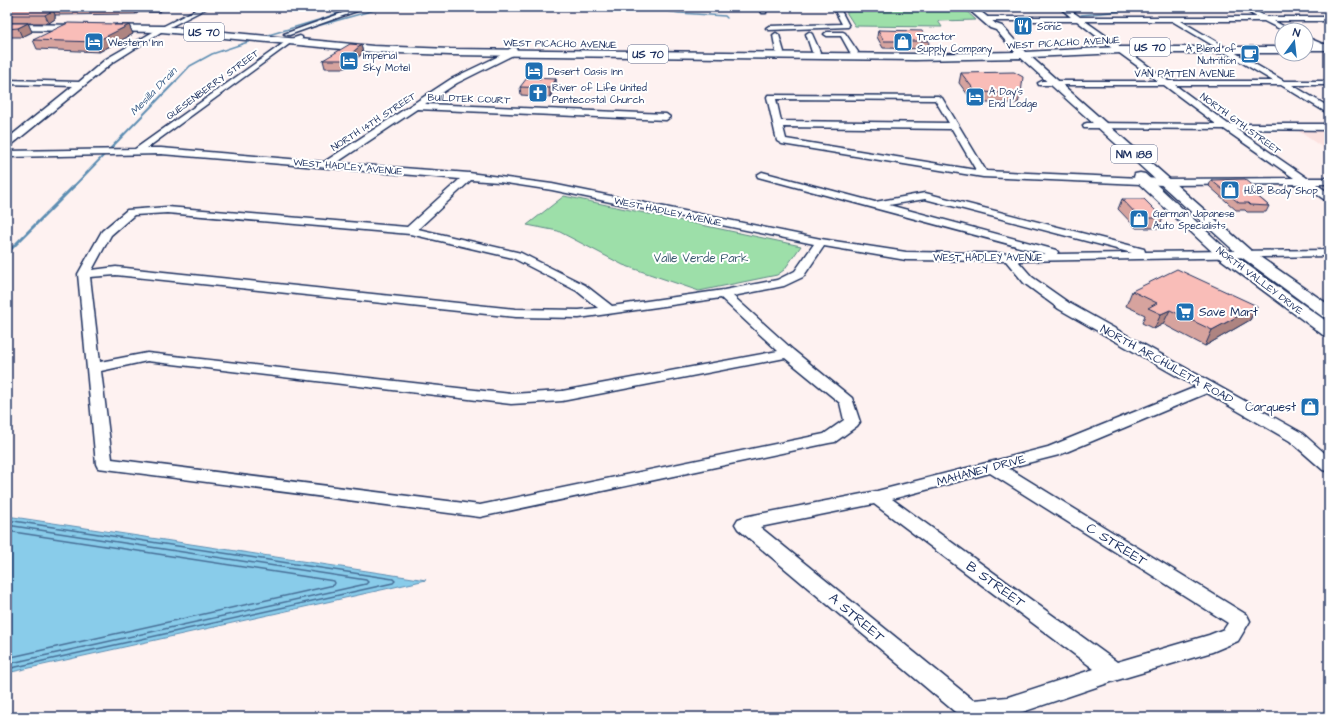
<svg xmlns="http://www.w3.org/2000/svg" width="1336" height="724" font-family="'Architects Daughter',sans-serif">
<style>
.built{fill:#fce2e0}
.green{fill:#9ddfa9;stroke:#5c8784}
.water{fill:#89ccea;stroke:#5d8db2}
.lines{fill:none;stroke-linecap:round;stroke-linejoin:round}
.shore{stroke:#476e96;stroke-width:1.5}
.stream-far2{stroke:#5d8db2;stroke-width:1.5}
.stream-far1{stroke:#5d8db2;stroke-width:2}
.stream{stroke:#5d8db2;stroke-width:3}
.minor-casing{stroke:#1b2f5e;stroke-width:3}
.major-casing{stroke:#1b2f5e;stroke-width:3}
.minor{fill:#fff;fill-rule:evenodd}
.major{fill:#fff;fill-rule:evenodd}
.wall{fill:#d6a39e;stroke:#1b2f5e}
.shaded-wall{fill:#ae8481;stroke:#1b2f5e}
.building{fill:#f9bdb8;stroke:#1b2f5e}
.labels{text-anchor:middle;stroke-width:4;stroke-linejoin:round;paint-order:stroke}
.far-poi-label{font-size:10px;fill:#1b2f5e;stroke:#fff;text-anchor:start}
.far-street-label{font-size:10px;fill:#1b2f5e;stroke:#fff}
.shield{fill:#fff;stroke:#5f6d8e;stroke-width:1}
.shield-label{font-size:11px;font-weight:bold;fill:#1b2f5e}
.far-water-label{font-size:11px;font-style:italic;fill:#3c5e88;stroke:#fff}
.park-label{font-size:12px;fill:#3c5b71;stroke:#fff}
.poi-label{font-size:12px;fill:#1b2f5e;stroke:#fff;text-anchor:start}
.street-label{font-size:12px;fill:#1b2f5e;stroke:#fff}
.near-street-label{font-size:14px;fill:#1b2f5e;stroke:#fff}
</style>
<rect width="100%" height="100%" fill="#fef2f1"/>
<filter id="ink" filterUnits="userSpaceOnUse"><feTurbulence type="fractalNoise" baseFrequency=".025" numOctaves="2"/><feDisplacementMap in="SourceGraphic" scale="8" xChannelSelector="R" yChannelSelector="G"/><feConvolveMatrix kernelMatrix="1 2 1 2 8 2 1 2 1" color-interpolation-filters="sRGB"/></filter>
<g filter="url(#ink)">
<!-- built -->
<path class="built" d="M1294 128H1329V152Z"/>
<!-- green -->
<g class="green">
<path d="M929 8H963L976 20 938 21 942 27 855 26 846 12Z"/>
<path d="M564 196 801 246 784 270 777 275 699 291 623 265 558 231 527 225Z"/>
</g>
<!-- water -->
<path class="water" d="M7 516 426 580 7 673Z"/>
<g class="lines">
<!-- shore -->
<g class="shore">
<path d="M7 520 393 579 395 581 393 583 7 669"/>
<path d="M7 525 366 580 368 582 366 584 7 664"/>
<path d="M7 531 334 581 335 583 334 585 7 658"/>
</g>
<!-- stream-far2 -->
<g class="stream-far2">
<path d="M636 7 680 13 725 16 727 18"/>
<path d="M1081 15 1161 7"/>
<path d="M303 30 385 7"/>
<path d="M262 37 322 19 354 7"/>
<path d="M175 82 190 66 212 54 254 40"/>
</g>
<!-- stream-far1 -->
<path class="stream-far1" d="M73 187 176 81"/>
<!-- stream -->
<path class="stream" d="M7 253 74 186"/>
<defs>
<g id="minor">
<path d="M201 7H209L164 30 112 63 10 146 7 147V139L73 86 7 84V80L79 82 106 59 160 28Z"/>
<path d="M359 7H368L289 35 284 34Z"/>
<path d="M760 7H766V13H762Z"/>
<path d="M833 7H839L849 26 848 27 769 30 766 28 769 26 842 24Z"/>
<path d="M1059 7H1066L1080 17H1257L1239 7H1247L1267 17H1329V21H1274L1290 30H1282L1264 21H1181L1222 45V49H1219L1172 21H1085L1119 45V48H1124L1168 81H1273L1224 52V48H1227L1284 81H1329V85H1292L1329 107V114L1281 85H1175L1228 124H1329V130L1236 129 1307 178H1329V184H1316L1329 193V201L1325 200 1302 184 1163 185 983 177 782 144 777 141 767 97 768 95 938 96 942 98 986 171 1163 179 1294 178 1224 129 1084 128 1083 126 1084 124 1087 123 1216 124 1164 85H1039L1038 83 1042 81H1158L1118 52V49H1113L1077 21H984L981 19 984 17H1071ZM776 99 935 100 949 123 781 121ZM783 127 952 129 976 170 786 139Z"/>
<path d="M809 32 812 34 820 52 819 54H816L812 52 806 34Z"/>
<path d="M843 32 845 33 858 52 857 54H851L841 36H827L824 34 827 32Z"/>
<path d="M776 33 779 35 784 52 783 54H780L776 52 773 35Z"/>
<path d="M300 36 302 37V39L292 42 147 148H161L324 162 451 79 499 56 513 47 517 49 513 55 457 83 425 104 666 114 670 117 666 120 417 109 336 163 469 173 552 184 821 239 906 252 1046 254 758 177 757 175 762 172 875 202 925 193 1144 249 1145 252 1329 250V256L1018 261 1032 277 1069 303 1302 433 1329 457V472L1323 470 1290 441 1207 393 1059 455 1008 468 1247 615 1250 621 1238 641 1212 652 1114 681 1008 717H961L738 529 735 524 738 519 744 517 877 491 1048 447 1196 387 1059 309 1024 283 1006 261 906 260 824 246 803 277 784 286 733 296 793 350 852 398 860 422 857 426 835 442 829 443 480 517 98 468 96 464 78 274 102 231 127 210 167 207 407 227 460 179 161 154 7 157V151L135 149 288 40ZM471 180 499 182 552 190 814 244 795 271 777 280 724 290 612 306 585 285 521 253 418 229ZM925 199 1132 253 1057 254 1058 252 1056 250 889 205ZM167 213 410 234 513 258 577 291 598 308 579 310 516 309 116 267 92 270 111 235 134 215ZM116 275 516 317 579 318 721 298 778 351 562 391 511 394 147 353 100 362 90 277ZM785 358 840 403 844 420 824 434 480 505 112 459 101 371 147 361 511 404 562 401ZM990 473 1228 623 1224 629 1209 635 1117 662 892 499ZM874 504 1094 669 1008 697 973 700 760 527Z"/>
<path d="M1306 37 1325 45 1326 47 1325 49H1319L1306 42Z"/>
</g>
<g id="major">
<path d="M966 7H975L996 24 1002 26 1025 52 1121 47H1282V53H1121L1031 57 1250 250 1329 305V318L1323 317 1240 256 1021 58 915 60 450 55 373 52 162 32 7 30V24L162 26 373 46 450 49 915 54 1015 52 996 30 990 28Z"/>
<rect x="1306" y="44" width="23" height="6"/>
<path d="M1140 173 1145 174 1228 251 1329 323V336L1323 335 1218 257 1135 180 1134 177 1135 174Z"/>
</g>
</defs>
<!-- minor casing -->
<use href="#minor" class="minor-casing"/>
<!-- major casing -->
<use href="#major" class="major-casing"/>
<!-- minor -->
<use href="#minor" class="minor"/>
<!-- major -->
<use href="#major" class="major"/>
</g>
<!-- wall -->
<g class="wall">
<path d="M7 7H167L159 12H139L136 14 55 15V19L49 23H7Z"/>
<path d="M7 23H28L32 32 22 37H7Z"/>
<path d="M117 25H129L133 34 99 52 37 49 33 40Z"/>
<path d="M878 30 929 41 928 49 883 48 877 37Z"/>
<path d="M361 45 363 53 345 68H325L323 60Z"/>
<path d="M961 73 1021 93 1018 103H974L959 83Z"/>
<path d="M556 79V87L550 97 521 95 520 87Z"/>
<path d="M1211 180 1256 188 1254 193 1269 206 1266 212H1247L1245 210H1236L1209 186Z"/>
<path d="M1122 199 1163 218 1159 228H1136L1118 209Z"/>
<path d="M1132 291 1257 306 1250 320 1205 346 1163 324 1154 329 1142 323 1145 315 1126 306Z"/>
</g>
<!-- shaded-wall -->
<g class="shaded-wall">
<path d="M52 7 55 15V19L49 23 45 15Z"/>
<path d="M134 7H137L139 12 136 14Z"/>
<path d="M157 7H167L159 12Z"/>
<path d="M28 23 32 32 22 37 18 28Z"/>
<path d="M117 24 119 30 129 25 133 34 99 52 95 42 114 25Z"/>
<path d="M361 45 363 53 345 68 344 60Z"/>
<path d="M556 79V87L550 97V88Z"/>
<path d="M1257 306 1250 320 1205 346 1212 330Z"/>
<path d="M1170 310 1163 324 1154 329 1161 314Z"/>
</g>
<!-- building -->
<g class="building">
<path d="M7 7H52V11L45 15H7Z"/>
<path d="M7 23H28L18 28 7 29Z"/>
<path d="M68 23 117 24 114 25H129L95 42 33 40Z"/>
<path d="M878 30 922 31 929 41H884Z"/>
<path d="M350 44 361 45 344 60H323Z"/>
<path d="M1014 72 1023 77 1021 93 976 92 961 73Z"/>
<path d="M527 78 556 79 550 88 520 87Z"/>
<path d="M1245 179 1256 188H1248L1269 206 1250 205 1248 203H1239L1211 180Z"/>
<path d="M1122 199H1144L1163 218H1140Z"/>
<path d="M1177 269 1257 306 1212 330 1170 310 1161 314 1148 308 1157 303 1132 291Z"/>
</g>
</g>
<!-- icons -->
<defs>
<symbol id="restaurant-square" viewBox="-11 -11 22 22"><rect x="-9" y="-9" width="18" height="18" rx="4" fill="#1f6fb2" stroke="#fff"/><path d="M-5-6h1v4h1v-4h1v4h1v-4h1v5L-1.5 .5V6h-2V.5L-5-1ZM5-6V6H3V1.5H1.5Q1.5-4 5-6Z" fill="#fff"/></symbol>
<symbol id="hotel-square" viewBox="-11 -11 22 22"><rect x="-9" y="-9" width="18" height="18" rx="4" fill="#1f6fb2" stroke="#fff"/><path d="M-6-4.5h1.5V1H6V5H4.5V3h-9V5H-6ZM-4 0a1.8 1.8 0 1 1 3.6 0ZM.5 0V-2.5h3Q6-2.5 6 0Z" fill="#fff"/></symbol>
<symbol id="shop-square" viewBox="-11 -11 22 22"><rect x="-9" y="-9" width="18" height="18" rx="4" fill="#1f6fb2" stroke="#fff"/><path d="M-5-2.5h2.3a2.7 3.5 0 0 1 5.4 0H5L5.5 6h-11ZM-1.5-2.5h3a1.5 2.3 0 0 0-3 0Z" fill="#fff"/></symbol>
<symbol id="cafe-square" viewBox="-11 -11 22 22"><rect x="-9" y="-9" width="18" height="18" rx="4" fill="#1f6fb2" stroke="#fff"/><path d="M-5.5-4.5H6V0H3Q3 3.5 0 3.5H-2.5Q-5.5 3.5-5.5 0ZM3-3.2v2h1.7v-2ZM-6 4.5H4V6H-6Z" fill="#fff"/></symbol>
<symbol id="church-square" viewBox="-11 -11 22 22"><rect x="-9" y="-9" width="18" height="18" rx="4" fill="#1f6fb2" stroke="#fff"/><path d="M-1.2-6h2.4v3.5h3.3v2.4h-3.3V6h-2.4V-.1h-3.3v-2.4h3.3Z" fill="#fff"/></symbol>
<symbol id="supermarket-square" viewBox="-11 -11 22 22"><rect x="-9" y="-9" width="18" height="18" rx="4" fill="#1f6fb2" stroke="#fff"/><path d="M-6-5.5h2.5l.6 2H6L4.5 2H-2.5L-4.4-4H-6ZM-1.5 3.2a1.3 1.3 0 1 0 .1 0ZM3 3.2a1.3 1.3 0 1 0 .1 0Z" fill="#fff"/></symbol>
</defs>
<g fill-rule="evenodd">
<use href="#restaurant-square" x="1012" y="15" width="22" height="22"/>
<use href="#hotel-square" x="83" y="31" width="22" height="22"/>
<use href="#shop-square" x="892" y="31" width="22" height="22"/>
<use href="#cafe-square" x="1239" y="43" width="22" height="22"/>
<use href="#hotel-square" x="338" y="50" width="22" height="22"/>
<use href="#hotel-square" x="523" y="60" width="22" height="22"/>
<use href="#church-square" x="527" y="82" width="22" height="22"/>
<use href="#hotel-square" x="964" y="86" width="22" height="22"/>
<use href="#shop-square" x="1219" y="179" width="22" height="22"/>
<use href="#shop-square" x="1128" y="208" width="22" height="22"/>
<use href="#supermarket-square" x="1174" y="301" width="22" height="22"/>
<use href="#shop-square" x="1299" y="396" width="22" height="22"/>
</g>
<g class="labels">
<!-- far-poi labels -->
<g class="far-poi-label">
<text x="1037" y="30">Sonic</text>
<text x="917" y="40">Tractor<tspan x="917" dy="12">Supply Company</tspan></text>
<text x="108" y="46">Western Inn</text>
<text x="1236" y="52" text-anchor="end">A Blend of<tspan x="1236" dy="12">Nutrition</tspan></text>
<text x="363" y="59">Imperial<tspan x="363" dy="12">Sky Motel</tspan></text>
<text x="548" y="75">Desert Oasis Inn</text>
<text x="552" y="91">River of Life United<tspan x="552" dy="12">Pentecostal Church</tspan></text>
<text x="989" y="95">A Day's<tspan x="989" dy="12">End Lodge</tspan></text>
<text x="1244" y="194">H&amp;B Body Shop</text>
<text x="1153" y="217">German Japanese<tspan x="1153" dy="12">Auto Specialists</tspan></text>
</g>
<!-- far-street labels -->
<g class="far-street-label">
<text transform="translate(1063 42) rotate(-3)" y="4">WEST PICACHO AVENUE</text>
<text transform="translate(560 43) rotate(1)" y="4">WEST PICACHO AVENUE</text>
<text x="1185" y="77">VAN PATTEN AVENUE</text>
<text transform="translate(212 84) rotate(-36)" y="4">QUESENBERRY STREET</text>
<text transform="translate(469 98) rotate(2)" y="4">BUILDTEK COURT</text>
<text transform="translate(373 121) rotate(-33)" y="4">NORTH 14TH STREET</text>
<text transform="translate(1241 123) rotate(36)" y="4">NORTH 6TH STREET</text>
<text transform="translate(348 166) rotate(5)" y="4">WEST HADLEY AVENUE</text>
<text transform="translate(668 211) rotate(12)" y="4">WEST HADLEY AVENUE</text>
<text x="988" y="261">WEST HADLEY AVENUE</text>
<text transform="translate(1260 280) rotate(37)" y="4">NORTH VALLEY DRIVE</text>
</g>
<!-- shield labels -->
<g class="shield">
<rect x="184" y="23" width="40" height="18" rx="3"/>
<rect x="1130" y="38" width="40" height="18" rx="3"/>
<rect x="628" y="45" width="40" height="18" rx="3"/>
<rect x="1111" y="145" width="46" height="18" rx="3"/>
</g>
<g class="shield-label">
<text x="204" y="36">US 70</text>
<text x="1150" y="51">US 70</text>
<text x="648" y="58">US 70</text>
<text x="1134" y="158">NM 188</text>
</g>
<!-- far-water labels -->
<g class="far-water-label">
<text transform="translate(153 91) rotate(-46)" y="4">Mesilla Drain</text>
</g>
<!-- park labels -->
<g class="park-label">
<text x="701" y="262">Valle Verde Park</text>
</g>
<!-- poi labels -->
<g class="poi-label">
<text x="1199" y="316">Save Mart</text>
<text x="1296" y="411" text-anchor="end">Carquest</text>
</g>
<!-- street labels -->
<g class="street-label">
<text transform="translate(1167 364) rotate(29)" y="4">NORTH ARCHULETA ROAD</text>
<text transform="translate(981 470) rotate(-15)" y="4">MAHANEY DRIVE</text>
</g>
<!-- near-street labels -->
<g class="near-street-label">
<text transform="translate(1117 544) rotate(32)" y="5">C STREET</text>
<text transform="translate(996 584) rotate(36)" y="5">B STREET</text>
<text transform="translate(857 617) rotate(40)" y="5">A STREET</text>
</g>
</g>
<!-- margin -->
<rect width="1336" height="724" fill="none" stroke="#fff" stroke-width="24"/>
<rect x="12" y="12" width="1312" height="700" fill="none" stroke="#1b2f5e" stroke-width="1.5" filter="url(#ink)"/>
<!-- north arrow -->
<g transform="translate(1294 42) rotate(15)"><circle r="19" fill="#ffffff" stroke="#a4acbf"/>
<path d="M0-3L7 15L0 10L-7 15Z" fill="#1f6fb2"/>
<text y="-6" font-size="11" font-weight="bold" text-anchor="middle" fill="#1b2f5e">N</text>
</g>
</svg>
